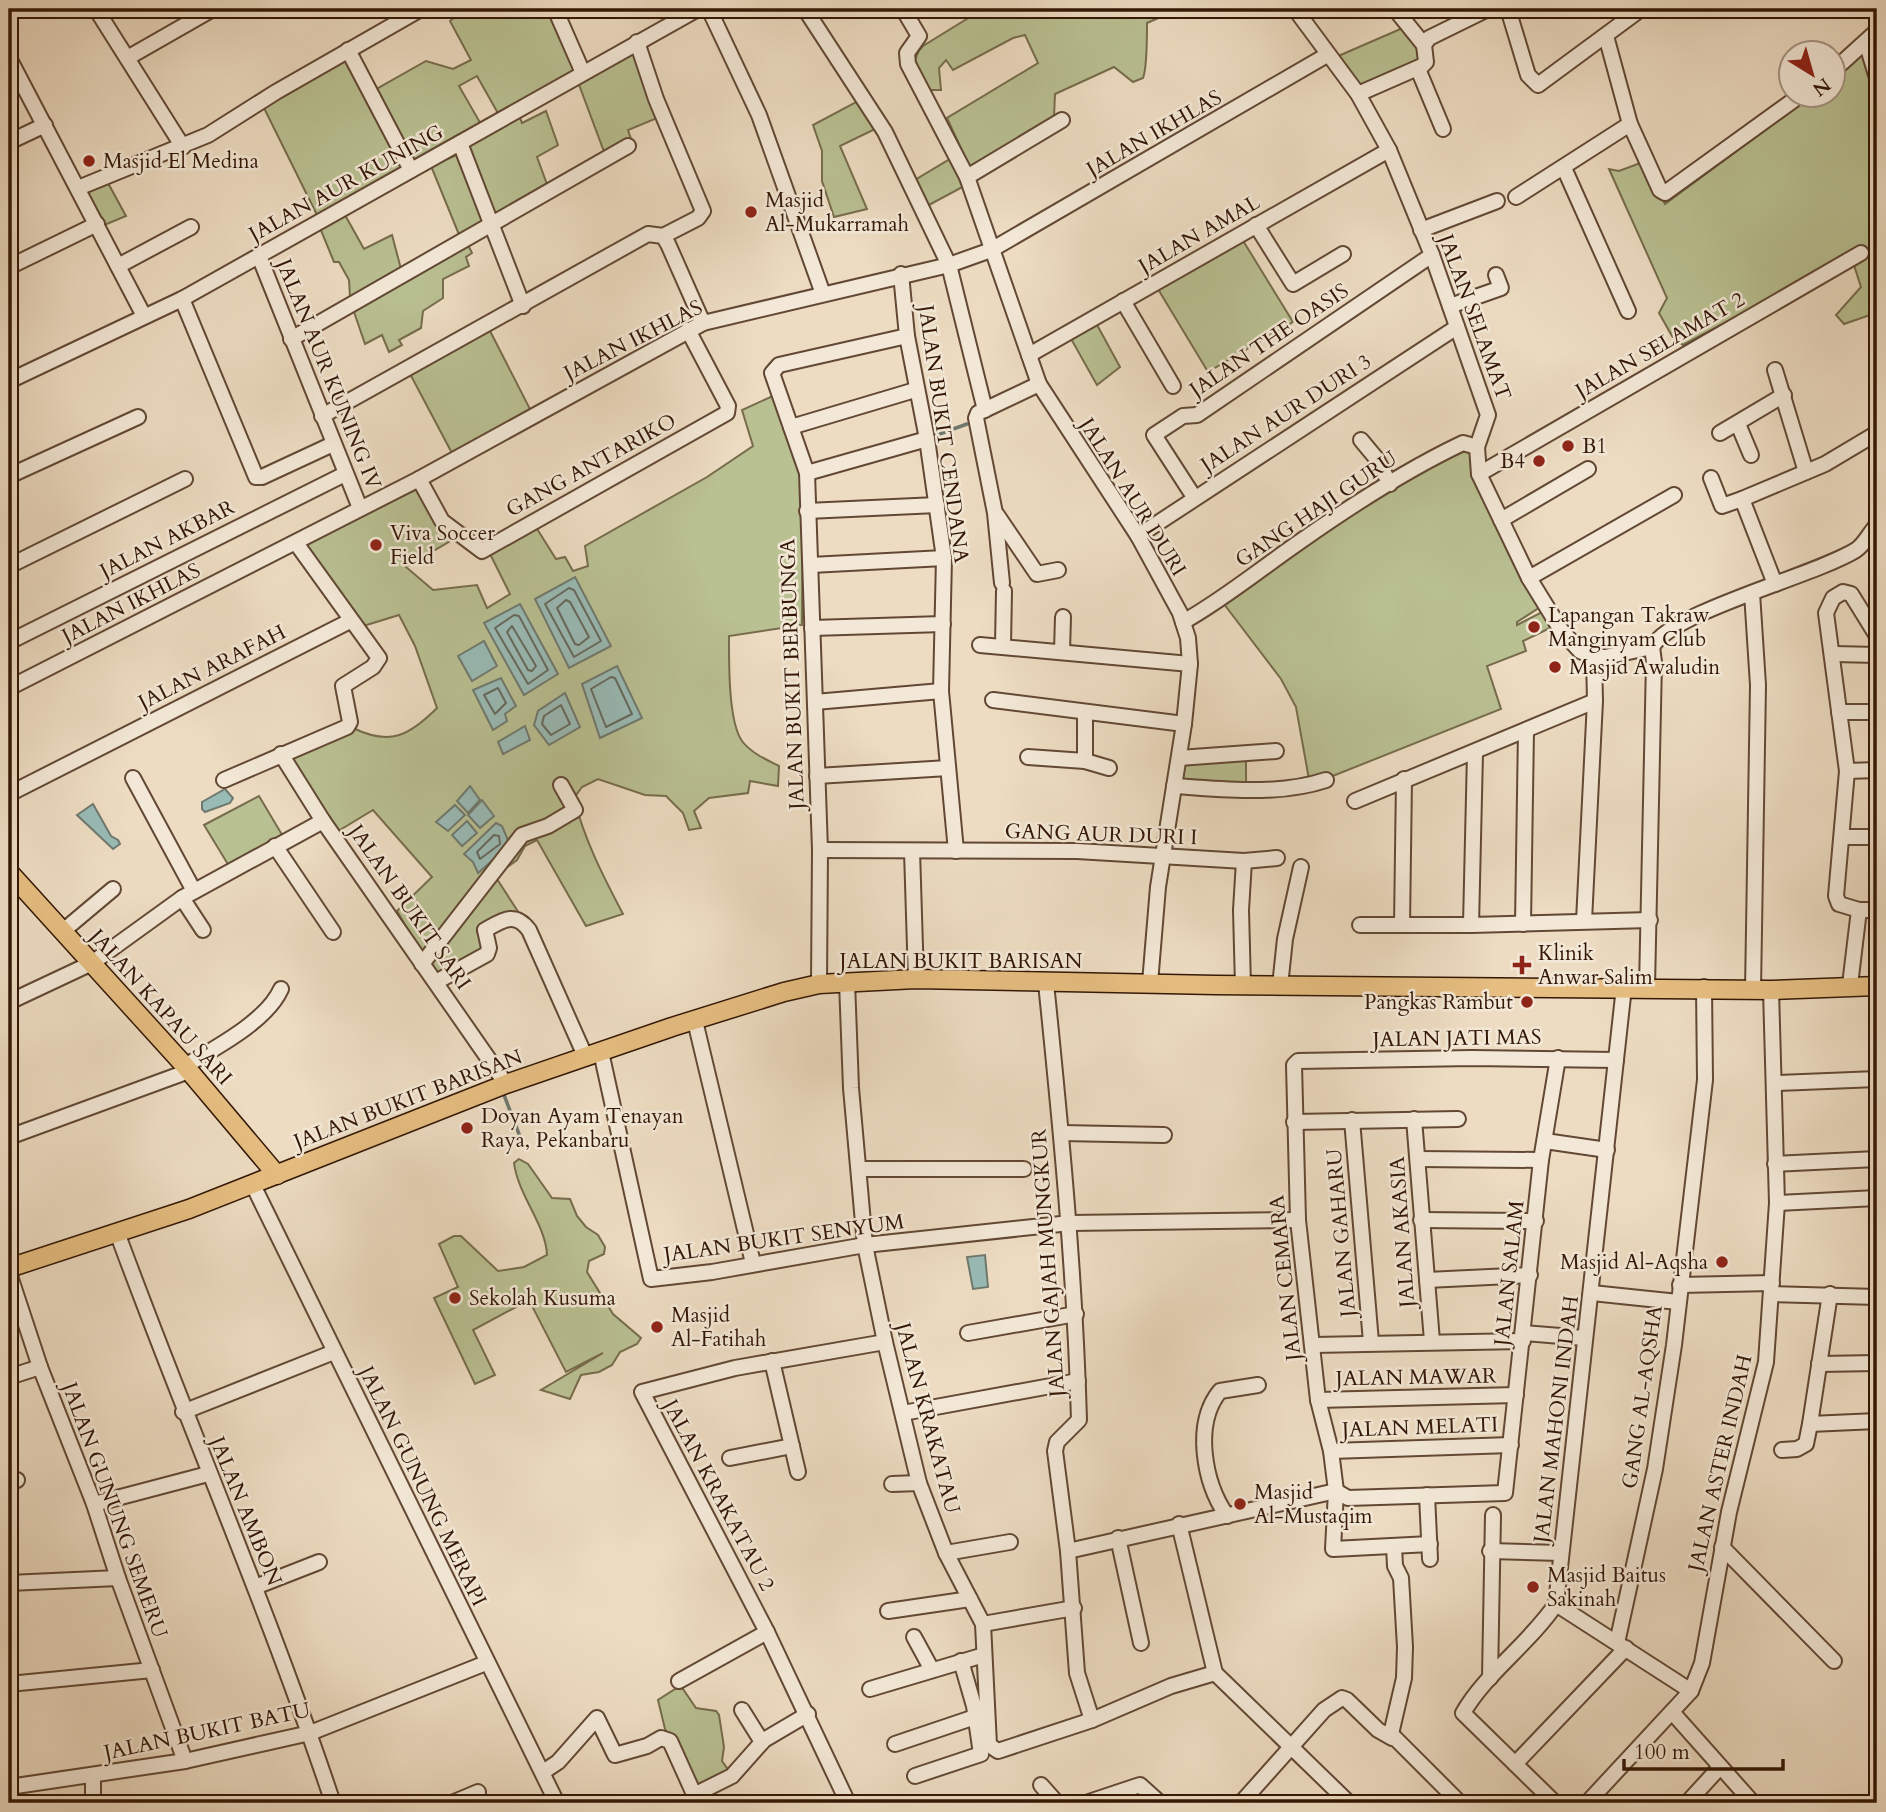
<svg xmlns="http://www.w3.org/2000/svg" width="1886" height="1812" font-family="Cardo,serif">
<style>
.green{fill:#b9c092;stroke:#766c4c;stroke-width:2}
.water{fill:#99bbb6;stroke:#70796f;stroke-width:2}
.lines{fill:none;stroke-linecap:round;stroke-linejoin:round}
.shore{stroke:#66695e;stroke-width:2}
.stream{stroke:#70796f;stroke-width:3.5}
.minor-casing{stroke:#624834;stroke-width:18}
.major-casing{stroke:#331705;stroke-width:21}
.minor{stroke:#f3e8d7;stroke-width:14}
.major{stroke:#e6be81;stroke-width:18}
.poi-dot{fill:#8f2418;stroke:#f3e8d7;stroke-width:2.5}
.labels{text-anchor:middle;stroke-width:5;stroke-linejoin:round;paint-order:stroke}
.street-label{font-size:21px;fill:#331705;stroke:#f3e8d7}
.poi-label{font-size:21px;fill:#331705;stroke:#f3e8d7;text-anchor:start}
</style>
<rect width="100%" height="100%" fill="#eddcc2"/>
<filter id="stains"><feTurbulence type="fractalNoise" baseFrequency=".00286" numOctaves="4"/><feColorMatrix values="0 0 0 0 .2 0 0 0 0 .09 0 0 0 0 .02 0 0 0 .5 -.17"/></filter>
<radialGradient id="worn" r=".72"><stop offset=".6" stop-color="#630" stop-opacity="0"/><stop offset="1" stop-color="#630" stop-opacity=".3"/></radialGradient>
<!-- green -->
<g class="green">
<path d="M451 9 523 11 552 9 577 69 499 115 477 76 459 86 482 126 414 164 373 91 426 61 453 69 471 60 450 21 455 17Z"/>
<path d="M983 9H1159L1163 16 1147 23C1147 37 1147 68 1143 78L1133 82 1114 67 1055 94 1054 117 971 169 961 156 963 153 947 118 1038 63 1025 35 1013 38 953 70 946 60 939 68 941 90H930C916 78 909 60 923 46Z"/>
<path d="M1405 27 1420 48 1423 62 1361 90 1336 57Z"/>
<path d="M635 48 662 116 628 130 632 142 606 157 578 82Z"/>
<path d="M1865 48 1877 89V333L1870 315 1844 324 1836 315 1861 287 1851 256 1683 345 1672 336 1659 313 1667 298 1609 169 1619 171 1643 162 1665 204 1813 95 1834 94V76Z"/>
<path d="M346 56 406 168 319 219 262 104Z"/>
<path d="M858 101 875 129 840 146 867 209 834 217 822 181V151L813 125Z"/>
<path d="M546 111 558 145 537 157 548 187 494 218 465 147 519 115 522 123Z"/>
<path d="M459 154 487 222 460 237 431 166Z"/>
<path d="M955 156 968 184 927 206 915 180Z"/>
<path d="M108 183 126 216 102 226 87 192Z"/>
<path d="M345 215 364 249 392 235 401 269 350 297 349 280 339 262H334L320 228Z"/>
<path d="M1242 239 1293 322 1208 372 1158 289Z"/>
<path d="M467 243 472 253 466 257 469 266 443 279V298L423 311 421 328 399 340 402 345 389 352 382 335 365 344 353 309Z"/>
<path d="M1096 323 1120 367 1097 385 1070 337Z"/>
<path d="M489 329 531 411 453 455 409 372Z"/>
<path d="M775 395 803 478 802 625 729 636C729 661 728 721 742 741 751 753 767 760 779 766L778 786 750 781 748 793 709 798 694 811 701 828 689 830 683 813 666 796 645 795 598 779 582 787 574 798C584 839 603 876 623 914L586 926 537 840 525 846 517 860 495 876 519 913 477 931 485 953 437 979 397 911 432 877 373 810 335 833 286 758 353 728C390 746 409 736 437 708L415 646 399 615 360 627 307 548 309 543 419 488 459 536 406 567 433 590 477 585 487 608 510 594 488 550 534 524 556 559 565 557 573 571 588 566 585 546 707 477 753 446 742 410Z"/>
<path d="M1477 447 1479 474 1545 604 1517 622V625L1542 612 1550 628 1523 641 1526 651 1487 666 1501 709 1310 785 1296 707 1281 679 1224 604 1411 471 1449 450Z"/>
<path d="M1246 755V787L1180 785 1181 758Z"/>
<path d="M259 796 284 838 229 866 204 825Z"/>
<path d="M519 1159 528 1164 552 1198 570 1199 577 1216 586 1227 598 1235 605 1247 604 1254 589 1261 587 1272 613 1314 641 1338 637 1344 620 1352 612 1365 599 1372 581 1375 570 1399 541 1390 603 1353 566 1372 529 1300 473 1330 495 1375 475 1384 434 1298 458 1287 439 1244 454 1236H461L498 1271 524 1267 547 1255C546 1225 518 1195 514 1163Z"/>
<path d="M675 1689H683L696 1708 716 1711 719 1715 724 1747 722 1761 729 1771 696 1790 665 1729 658 1700Z"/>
</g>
<!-- water -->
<g class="water">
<path d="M575 577 611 646 569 668 535 599Z"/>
<path d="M520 604 558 674 524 695 484 623Z"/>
<path d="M484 641 497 666 472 681 458 656Z"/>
<path d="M617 666 642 718 600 738 582 684Z"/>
<path d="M501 678 516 706 505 714 507 721 493 730 473 690Z"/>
<path d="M565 693 580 727 549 745 534 725 538 711Z"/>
<path d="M525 726 530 740 503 754 498 742Z"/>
<path d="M470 786 480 800 468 813 457 801Z"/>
<path d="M225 789 233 798 230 803 205 812 202 809V802Z"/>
<path d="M482 800 494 816 480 828 468 815Z"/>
<path d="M93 804 111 836 118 840 120 844 113 849 77 815Z"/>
<path d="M455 805 465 815 448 831 436 822Z"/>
<path d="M467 821 477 833 462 846 452 835Z"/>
<path d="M496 823 502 826 510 845 478 873 473 862 464 854Z"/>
<path d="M985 1255 988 1287 973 1289 967 1257Z"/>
</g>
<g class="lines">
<!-- shore -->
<g class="shore">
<path d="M569 588 574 590 601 641 574 657 545 604Z"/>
<path d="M566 600 570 602 589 637 579 645 575 644 557 608Z"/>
<path d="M514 615 519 616 548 670 528 684 495 628Z"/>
<path d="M512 626 536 666 532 671 528 670 507 632Z"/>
<path d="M611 677 615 678 632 714 606 727 591 689Z"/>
<path d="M498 688 506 703 495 714 484 695Z"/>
<path d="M561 705 570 724 551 735 542 724 544 716Z"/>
<path d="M494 835 499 836 500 844 480 859 477 852Z"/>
</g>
<!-- stream -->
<g class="stream">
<path d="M934 436 967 424"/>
<path d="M504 1095 524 1147"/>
</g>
<defs>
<g id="minor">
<path d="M96 9 183 147"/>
<path d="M555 9 583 73"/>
<path d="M709 9 759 115 823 294"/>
<path d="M805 9 885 132 949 265 985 410"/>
<path d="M903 9 919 36 907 53 908 64 967 177 1039 384 1138 536 1180 613 1188 638 1190 664 1184 724 1158 887 1150 983"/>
<path d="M1295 9 1358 94 1389 150 1432 255 1488 415 1477 447 1479 474 1529 578 1561 630 1580 651 1594 657H1605L1652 647 1654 662 1647 987"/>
<path d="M1395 9 1424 45"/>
<path d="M1508 9 1528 75 1538 85 1641 9"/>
<path d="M1606 36 1630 124 1660 190 1665 193 1802 94"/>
<path d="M637 42 656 99 703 211 698 218 663 236"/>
<path d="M1866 42 1877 78"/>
<path d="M348 50 411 170"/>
<path d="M129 57 213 9"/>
<path d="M9 58 144 316"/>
<path d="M1418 69 1443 129"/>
<path d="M1834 70 1877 31"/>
<path d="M1358 94 1422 66 1426 62 1424 45 1429 38 1488 9"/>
<path d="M9 142 45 125"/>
<path d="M460 143 523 306"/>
<path d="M1564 168 1628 311"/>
<path d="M967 177 1062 120"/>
<path d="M78 188 208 135 276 92 421 9"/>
<path d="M1516 197 1630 124"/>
<path d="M1256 225 1293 284 1343 254"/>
<path d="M1421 230 1497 201"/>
<path d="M259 256 360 508"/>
<path d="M118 266 191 227"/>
<path d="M9 267 97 224"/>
<path d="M901 274 907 336 927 439 944 558 941 691 956 851"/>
<path d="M182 299 256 477H262L333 444"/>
<path d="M1123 301 1173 386"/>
<path d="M1450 306 1501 288 1496 275"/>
<path d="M291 339 628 146"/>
<path d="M1029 355 1389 150"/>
<path d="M1775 370 1806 472"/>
<path d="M9 381 182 299 698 9"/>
<path d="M322 416 648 234 663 236 668 244 703 323"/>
<path d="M1738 424 1751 455"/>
<path d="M791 427 915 390"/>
<path d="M1720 433 1784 395"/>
<path d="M1361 440 1376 458 1390 484"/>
<path d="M807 473 927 439"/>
<path d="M1479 474 1861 253"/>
<path d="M9 476 138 417"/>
<path d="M1711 478 1722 506 1742 499"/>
<path d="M419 479 442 521 482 551 727 413 728 406 688 330"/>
<path d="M1194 497 1154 435 1183 416 1197 415 1432 255"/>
<path d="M807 511 937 505"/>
<path d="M997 515 1037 574 1058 570"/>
<path d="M1501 520 1588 469"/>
<path d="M1138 536 1457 327"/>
<path d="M811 565 944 558"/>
<path d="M9 566 185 479"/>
<path d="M1529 578 1674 495"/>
<path d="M1002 583 995 513 976 418 978 413 1039 384"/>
<path d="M1775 584 1742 499 1825 464 1877 433"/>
<path d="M1752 593 1758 685 1753 990"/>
<path d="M1183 622C1224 599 1259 570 1298 543 1349 507 1406 470 1463 443L1477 447"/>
<path d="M812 628 943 624"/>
<path d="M9 642 345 474"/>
<path d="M980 645 1190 664"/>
<path d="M1003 645 1004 591"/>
<path d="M1652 647C1673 611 1814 576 1856 550 1865 544 1870 532 1877 525"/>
<path d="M1062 651 1063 617"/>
<path d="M1834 654 1877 655"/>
<path d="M9 688 419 479 703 323 949 265 991 250 1327 55"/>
<path d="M993 700 1184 724"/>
<path d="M815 702 941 691"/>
<path d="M1085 712V761L1109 768"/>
<path d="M1839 712H1877"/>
<path d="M281 754 323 821 506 1084"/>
<path d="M1028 757 1085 761"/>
<path d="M1179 758 1276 751"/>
<path d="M1847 771 1877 770"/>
<path d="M817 776 948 768"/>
<path d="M133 778 194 891"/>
<path d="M224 780 347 727 350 722 343 686 373 667 379 658 296 543"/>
<path d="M1174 786C1224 789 1278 796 1326 780"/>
<path d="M9 794 350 621"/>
<path d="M1355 801 1595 701"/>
<path d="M1843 837H1877"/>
<path d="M275 846 333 932"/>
<path d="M820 850 1077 851 1244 861 1277 858"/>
<path d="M912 851 916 979"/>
<path d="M182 898 203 930"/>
<path d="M1859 910H1877"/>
<path d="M1584 921 1595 701 1594 657"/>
<path d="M1523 924 1526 730"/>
<path d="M1360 925H1471L1650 920"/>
<path d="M1402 925 1404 779"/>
<path d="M1471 925 1475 753"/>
<path d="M63 931 113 889"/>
<path d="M422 964 522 835 548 826 575 810 561 785"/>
<path d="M436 982 487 954 489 948 485 930C503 920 515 911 529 930L586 1058"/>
<path d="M847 982 851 1088 865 1245 885 1342 919 1483 946 1553 983 1624 989 1745 998 1751 1092 1720"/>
<path d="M1046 983C1061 1129 1075 1274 1079 1420L1057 1442 1055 1451 1068 1551 1336 1491"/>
<path d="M819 984 820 850 807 473 772 373 779 365 907 336"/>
<path d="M1850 985 1859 910 1839 904 1836 896 1847 771 1826 613 1833 598 1843 592 1851 594 1877 636"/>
<path d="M1243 986 1241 910 1244 861"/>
<path d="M1280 986 1285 939 1301 867"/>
<path d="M9 1002 92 963 182 898 323 821"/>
<path d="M695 1021 753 1263"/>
<path d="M601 1052 651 1279 712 1272 865 1245 1070 1223 1298 1220"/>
<path d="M185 1066C215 1048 267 1021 281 989"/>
<path d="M1775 1083 1877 1079"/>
<path d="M1414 1119 1432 1341"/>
<path d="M1352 1120 1371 1342"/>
<path d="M1294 1122 1458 1119"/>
<path d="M1061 1133 1164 1135"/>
<path d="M9 1137 189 1071"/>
<path d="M1545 1141 1607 1150"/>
<path d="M1419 1159 1541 1160"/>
<path d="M1775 1164 1877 1159"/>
<path d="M859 1169H1024"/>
<path d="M253 1185 557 1803"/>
<path d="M1777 1203 1877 1198"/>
<path d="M1421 1220 1536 1221"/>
<path d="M118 1235C188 1425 269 1611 333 1803"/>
<path d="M9 1273 40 1367 94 1504 118 1578 185 1761"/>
<path d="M1427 1280 1530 1275"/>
<path d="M1680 1285 1772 1283"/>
<path d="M1592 1293 1678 1302"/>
<path d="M1772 1294 1877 1297"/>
<path d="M1830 1294 1810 1424 1877 1421"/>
<path d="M968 1333 1076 1314"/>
<path d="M1523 1333 1585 1338"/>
<path d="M1313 1345 1523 1341"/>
<path d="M772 1361 798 1472"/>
<path d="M1819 1364 1877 1363"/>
<path d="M9 1377 40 1367"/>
<path d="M1318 1400 1516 1395"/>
<path d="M183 1412 334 1352"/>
<path d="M903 1413 1078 1381"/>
<path d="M1782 1450 1797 1449 1806 1444 1810 1424"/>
<path d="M1331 1451 1511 1445"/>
<path d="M730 1458 792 1446"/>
<path d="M9 1483 17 1480"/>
<path d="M892 1484 919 1483"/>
<path d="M1336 1491 1348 1498 1505 1493 1541 1160 1558 1058"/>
<path d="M1427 1495 1430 1559"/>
<path d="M94 1504 208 1474"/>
<path d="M1227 1516C1204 1483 1193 1424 1220 1391L1258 1385"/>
<path d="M1179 1524 1215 1673 1349 1803"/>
<path d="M1118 1538 1141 1643"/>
<path d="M1430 1544 1333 1549 1336 1491 1331 1451 1318 1400 1298 1220 1294 1065 1298 1061 1472 1058 1616 1060"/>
<path d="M1394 1546 1395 1566 1401 1578 1405 1647 1404 1678 1391 1734 1460 1803"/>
<path d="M1722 1547 1834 1661"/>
<path d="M1068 1551 1077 1673 1092 1720 1171 1686 1215 1673"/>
<path d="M1490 1551 1561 1553"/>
<path d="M946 1553 1010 1542"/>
<path d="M9 1583 118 1578"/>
<path d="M255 1587 319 1562"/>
<path d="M1556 1604 1624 987"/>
<path d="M1556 1604 1691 1691"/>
<path d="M888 1611 970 1599"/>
<path d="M983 1624 1074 1608"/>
<path d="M914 1637 932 1670"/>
<path d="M1617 1643 1655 1469 1674 1345 1705 1080 1704 987"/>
<path d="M1490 1678 1493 1515"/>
<path d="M679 1681 767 1632"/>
<path d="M9 1684 152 1670"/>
<path d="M870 1689 984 1655"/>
<path d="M742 1710 762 1742"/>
<path d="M1672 1712 1753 1803"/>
<path d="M895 1744 975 1717"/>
<path d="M1515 1764 1626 1648"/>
<path d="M543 1772 558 1762 597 1718 615 1755 647 1746 661 1738 670 1741 698 1803"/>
<path d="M915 1776 981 1754 974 1706 961 1661"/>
<path d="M1041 1785 1057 1803"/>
<path d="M9 1787 185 1761 310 1733 486 1663"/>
<path d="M694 1795 732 1776 764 1740 808 1714"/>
<path d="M93 1803V1777"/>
<path d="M452 1803 478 1792"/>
<path d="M848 1803 767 1632 642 1392 735 1368 885 1342"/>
<path d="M1086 1803 1140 1785 1160 1803"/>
<path d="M1241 1803 1324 1710 1342 1698 1347 1700 1378 1730 1392 1738"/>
<path d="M1555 1803 1463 1713C1487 1672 1529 1644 1556 1604"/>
<path d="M1587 1803 1691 1691 1702 1663 1729 1512 1766 1362 1777 1203 1771 990"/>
<path d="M1687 1803 1720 1767"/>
</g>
<g id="major">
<path d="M9 872 185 1066 277 1175"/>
<path d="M9 1268 189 1209 506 1084 672 1027 784 992 819 984 916 979 1216 985 1771 990 1877 986"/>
</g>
</defs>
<!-- minor casing -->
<use href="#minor" class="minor-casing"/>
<!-- major casing -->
<use href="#major" class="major-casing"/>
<!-- minor -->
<use href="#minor" class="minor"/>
<!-- major -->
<use href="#major" class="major"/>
</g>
<!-- markers -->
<g class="poi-dot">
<circle cx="89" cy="161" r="7"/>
<circle cx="751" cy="212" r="7"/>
<circle cx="1568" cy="446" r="7"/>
<circle cx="1539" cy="461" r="7"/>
<circle cx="376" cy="545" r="7"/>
<circle cx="1534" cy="627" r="7"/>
<circle cx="1555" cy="667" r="7"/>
<path d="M1518.5 954.5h7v7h7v7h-7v7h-7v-7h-7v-7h7z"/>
<circle cx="1527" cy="1002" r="7"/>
<circle cx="467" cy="1128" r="7"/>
<circle cx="1722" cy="1262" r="7"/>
<circle cx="455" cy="1298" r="7"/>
<circle cx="657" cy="1327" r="7"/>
<circle cx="1240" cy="1504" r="7"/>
<circle cx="1533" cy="1587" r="7"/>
</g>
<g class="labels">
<!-- street labels -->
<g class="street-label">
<text transform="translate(1154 133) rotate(-30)" y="7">JALAN IKHLAS</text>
<text transform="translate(346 183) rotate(-29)" y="7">JALAN AUR KUNING</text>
<text transform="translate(1199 234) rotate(-30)" y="7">JALAN AMAL</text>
<text transform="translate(1475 317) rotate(70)" y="7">JALAN SELAMAT</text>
<text transform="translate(633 340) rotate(-27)" y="7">JALAN IKHLAS</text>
<text transform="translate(1269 340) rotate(-34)" y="7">JALAN THE OASIS</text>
<text transform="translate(1660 345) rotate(-30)" y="7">JALAN SELAMAT 2</text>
<text transform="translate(329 374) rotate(68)" y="7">JALAN AUR KUNING IV</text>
<text transform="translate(1286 413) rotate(-33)" y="7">JALAN AUR DURI 3</text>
<text transform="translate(944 434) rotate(82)" y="7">JALAN BUKIT CENDANA</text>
<text transform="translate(591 465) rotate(-29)" y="7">GANG ANTARIKO</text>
<text transform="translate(1133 497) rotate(58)" y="7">JALAN AUR DURI</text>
<text transform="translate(1316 509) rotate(-34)" y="7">GANG HAJI GURU</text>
<text transform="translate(167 539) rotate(-27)" y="7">JALAN AKBAR</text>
<text transform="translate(131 603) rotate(-27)" y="7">JALAN IKHLAS</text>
<text transform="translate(212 667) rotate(-27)" y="7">JALAN ARAFAH</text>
<text transform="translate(792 674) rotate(-92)" y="7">JALAN BUKIT BERBUNGA</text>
<text transform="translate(1101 834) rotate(2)" y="7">GANG AUR DURI I</text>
<text transform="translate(410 907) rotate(55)" y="7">JALAN BUKIT SARI</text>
<text x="961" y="968">JALAN BUKIT BARISAN</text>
<text transform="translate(161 1007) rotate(48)" y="7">JALAN KAPAU SARI</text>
<text transform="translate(1457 1038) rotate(-1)" y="7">JALAN JATI MAS</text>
<text transform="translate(408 1099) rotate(-21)" y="7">JALAN BUKIT BARISAN</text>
<text transform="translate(1402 1232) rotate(-94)" y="7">JALAN AKASIA</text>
<text transform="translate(1341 1233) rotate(-95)" y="7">JALAN GAHARU</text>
<text transform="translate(784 1238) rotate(-8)" y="7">JALAN BUKIT SENYUM</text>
<text transform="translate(1048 1263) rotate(-94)" y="7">JALAN GAJAH MUNGKUR</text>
<text transform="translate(1509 1273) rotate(-84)" y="7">JALAN SALAM</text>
<text transform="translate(1285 1278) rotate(-96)" y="7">JALAN CEMARA</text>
<text transform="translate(1416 1377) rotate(-1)" y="7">JALAN MAWAR</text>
<text transform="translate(1642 1397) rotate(-82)" y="7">GANG AL-AQSHA</text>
<text transform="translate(928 1418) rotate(75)" y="7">JALAN KRAKATAU</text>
<text transform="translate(1556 1419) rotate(-83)" y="7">JALAN MAHONI INDAH</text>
<text transform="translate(1420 1427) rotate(-2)" y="7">JALAN MELATI</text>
<text transform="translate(1720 1463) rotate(-77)" y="7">JALAN ASTER INDAH</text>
<text transform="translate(423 1486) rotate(64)" y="7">JALAN GUNUNG MERAPI</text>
<text transform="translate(719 1495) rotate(62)" y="7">JALAN KRAKATAU 2</text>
<text transform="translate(115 1510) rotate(70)" y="7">JALAN GUNUNG SEMERU</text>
<text transform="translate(246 1511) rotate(68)" y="7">JALAN AMBON</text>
<text transform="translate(207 1731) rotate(-12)" y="7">JALAN BUKIT BATU</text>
</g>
<!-- poi labels -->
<g class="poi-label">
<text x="103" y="168">Masjid El Medina</text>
<text x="765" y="207">Masjid<tspan x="765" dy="24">Al-Mukarramah</tspan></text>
<text x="1582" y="453">B1</text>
<text x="1525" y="468" text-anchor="end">B4</text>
<text x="390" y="540">Viva Soccer<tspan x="390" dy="24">Field</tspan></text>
<text x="1548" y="622">Lapangan Takraw<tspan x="1548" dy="24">Manginyam Club</tspan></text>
<text x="1569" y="674">Masjid Awaludin</text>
<text x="1538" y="960">Klinik<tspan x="1538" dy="24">Anwar Salim</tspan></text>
<text x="1513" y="1009" text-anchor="end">Pangkas Rambut</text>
<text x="481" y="1123">Doyan Ayam Tenayan<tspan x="481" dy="24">Raya, Pekanbaru</tspan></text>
<text x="1708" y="1269" text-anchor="end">Masjid Al-Aqsha</text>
<text x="469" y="1305">Sekolah Kusuma</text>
<text x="671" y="1322">Masjid<tspan x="671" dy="24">Al-Fatihah</tspan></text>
<text x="1254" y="1499">Masjid<tspan x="1254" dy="24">Al-Mustaqim</tspan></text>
<text x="1547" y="1582">Masjid Baitus<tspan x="1547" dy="24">Sakinah</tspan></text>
</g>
</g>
<!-- margin -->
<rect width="1886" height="1812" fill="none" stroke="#eddcc2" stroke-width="35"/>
<rect x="10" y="10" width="1865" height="1791" fill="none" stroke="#331705" stroke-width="3.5"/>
<rect x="18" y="18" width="1851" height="1777" fill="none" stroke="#331705" stroke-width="2"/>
<!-- north arrow -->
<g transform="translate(1812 74) rotate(143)"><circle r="33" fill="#f3e8d7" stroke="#a69483" stroke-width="2"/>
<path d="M0-5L12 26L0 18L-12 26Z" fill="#8f2418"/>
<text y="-10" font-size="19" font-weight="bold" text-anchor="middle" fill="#331705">N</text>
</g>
<!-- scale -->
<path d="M1624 1759v10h159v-10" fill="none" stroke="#331705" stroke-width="3.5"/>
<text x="1634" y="1759" font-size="21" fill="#331705" stroke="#f3e8d7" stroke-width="5" paint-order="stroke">100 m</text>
<rect width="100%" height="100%" filter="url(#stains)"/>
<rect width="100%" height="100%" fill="url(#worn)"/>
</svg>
